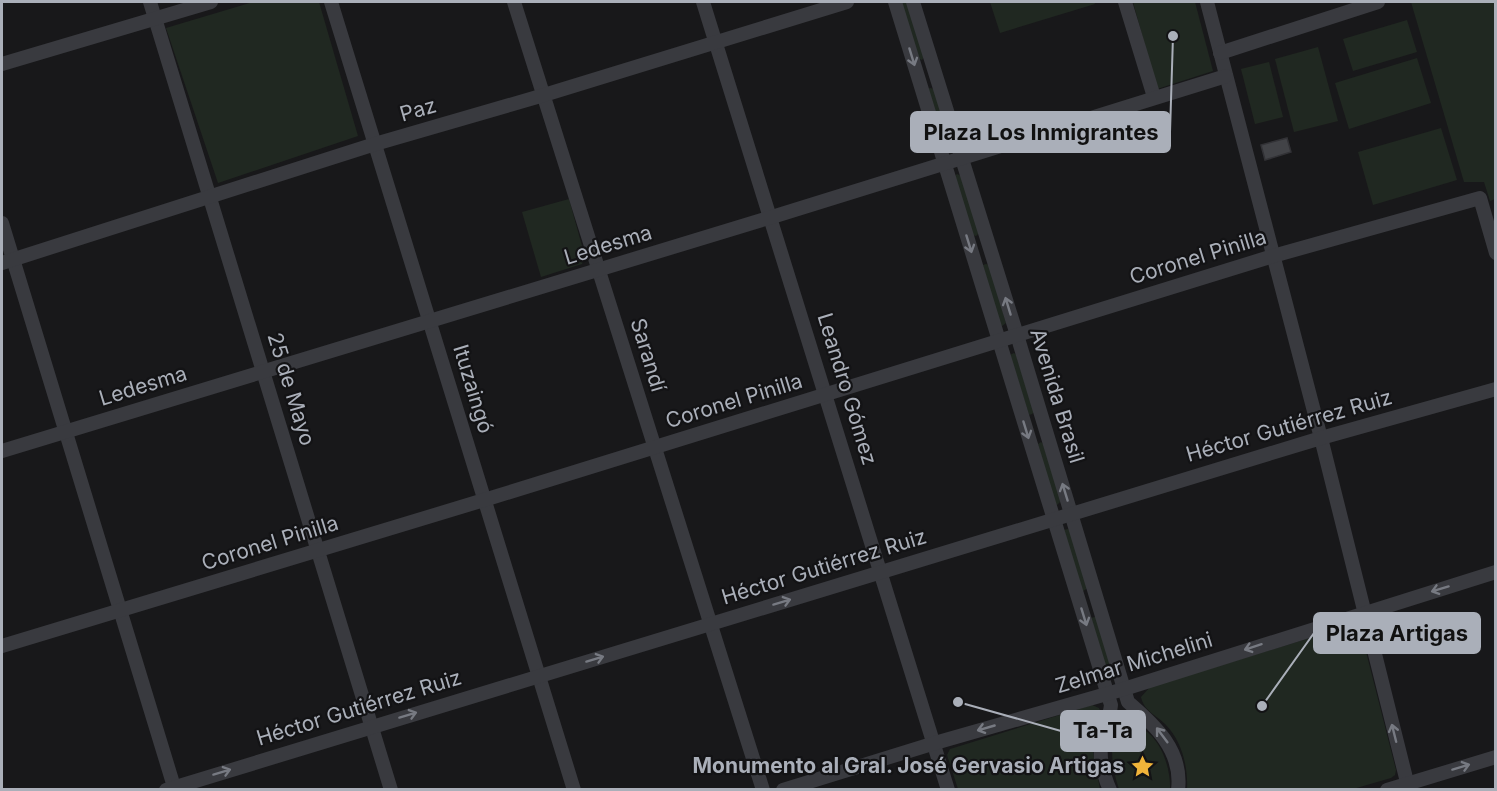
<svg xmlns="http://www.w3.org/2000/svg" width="1497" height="791" font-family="Inter,sans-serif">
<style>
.green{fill:#202821}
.building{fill:#424347;stroke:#323236;stroke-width:1.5}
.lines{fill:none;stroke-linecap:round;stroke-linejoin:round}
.minor{stroke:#393a3f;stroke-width:14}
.oneway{stroke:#777a82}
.labels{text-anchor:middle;stroke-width:4.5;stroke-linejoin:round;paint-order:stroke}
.street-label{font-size:21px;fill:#aaafb9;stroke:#131315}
.poi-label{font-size:21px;font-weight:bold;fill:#aaafb9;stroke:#131315;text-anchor:end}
.leader{fill:none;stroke:#aaafb9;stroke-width:2}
.callout-dot{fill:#aaafb9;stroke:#131315;stroke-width:2}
.callout{fill:#aaafb9;stroke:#aaafb9;stroke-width:2}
.callout-label{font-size:22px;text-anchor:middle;font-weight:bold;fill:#111}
</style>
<rect width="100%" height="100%" fill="#18181a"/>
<!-- green -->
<g class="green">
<path d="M253 2H319L358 136 218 183 166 28Z"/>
<path d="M900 2H907L924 57 922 60 917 58Z"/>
<path d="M990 2H1094L1095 4 1000 33Z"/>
<path d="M1133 2H1195L1213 71 1157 89Z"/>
<path d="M1411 2H1495V199L1490 201 1484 182H1464Z"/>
<path d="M1407 20 1417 52 1353 71 1343 39Z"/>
<path d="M1318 47 1338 121 1294 132 1275 59Z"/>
<path d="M1417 58 1431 103 1349 129 1335 83Z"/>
<path d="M1269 62 1283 117 1255 124 1241 69Z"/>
<path d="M930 88 934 89 952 146 949 150H947L928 89Z"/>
<path d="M1441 128 1457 180 1373 205 1358 152Z"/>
<path d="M957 174 961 176 979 233 976 236 972 235 955 176Z"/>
<path d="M569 199 585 257 582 264 541 277 522 212Z"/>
<path d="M986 264 989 265 1006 323 1002 326 999 324 983 265Z"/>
<path d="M1014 353 1016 355 1034 412 1032 414 1029 415 1010 355Z"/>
<path d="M1041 442 1043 444 1061 501 1057 505 1054 503 1038 444Z"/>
<path d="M1068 529 1070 531 1088 588 1083 591 1081 590 1064 530Z"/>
<path d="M1095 617 1097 618 1114 678 1110 679 1108 677 1091 618Z"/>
<path d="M1352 625 1357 627 1361 632 1396 770 1395 775 1391 778 1353 789H1187C1188 766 1182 741 1165 724 1155 714 1144 711 1141 697L1150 687Z"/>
<path d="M1092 705 1099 708 1102 715 1093 752 1100 789H958L947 755 950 749Z"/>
<path d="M1127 725C1157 725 1171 765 1170 789H1119C1113 772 1104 732 1127 725Z"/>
</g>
<!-- building -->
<path class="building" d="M1287 138 1291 152 1265 160 1261 145Z"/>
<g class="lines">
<!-- minor -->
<g class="minor">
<path d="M150 2 391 790"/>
<path d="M331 2 574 790"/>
<path d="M514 2 763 790"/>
<path d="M703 2 948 790"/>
<path d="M895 2 1111 705C1110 715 1106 723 1103 733 1098 751 1102 772 1110 790"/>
<path d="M913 2 1017 335 1128 702C1155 725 1183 751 1178 790"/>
<path d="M1125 2 1154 97"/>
<path d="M1207 2 1321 438 1409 790"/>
<path d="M1220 53 1378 2"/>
<path d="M2 64 211 2"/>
<path d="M2 223 175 790"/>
<path d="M2 263 375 144 544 95 847 2"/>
<path d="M2 451 772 217 1226 76"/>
<path d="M2 646 484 500 1273 256 1480 198 1496 253"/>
<path d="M166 790 1321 438 1496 389"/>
<path d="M783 790 935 743 1124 689 1496 572"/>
<path d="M1387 790 1496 757"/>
</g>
</g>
<!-- one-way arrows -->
<defs><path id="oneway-shaft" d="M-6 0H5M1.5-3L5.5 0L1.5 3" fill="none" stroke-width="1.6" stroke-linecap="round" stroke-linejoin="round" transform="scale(1.5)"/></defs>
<g class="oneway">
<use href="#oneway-shaft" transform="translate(912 57) rotate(73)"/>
<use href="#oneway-shaft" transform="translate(969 244) rotate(73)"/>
<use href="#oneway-shaft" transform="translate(1008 306) rotate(-107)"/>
<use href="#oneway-shaft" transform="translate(1026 430) rotate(73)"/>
<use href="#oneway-shaft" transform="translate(1065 492) rotate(-107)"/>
<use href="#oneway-shaft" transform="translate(1440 589) rotate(163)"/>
<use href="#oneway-shaft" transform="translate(782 602) rotate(-17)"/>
<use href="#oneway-shaft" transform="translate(1084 617) rotate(73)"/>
<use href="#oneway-shaft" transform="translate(1253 647) rotate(162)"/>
<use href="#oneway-shaft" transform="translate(595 659) rotate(-17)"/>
<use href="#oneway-shaft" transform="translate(408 715) rotate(-17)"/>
<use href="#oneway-shaft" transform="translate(986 728) rotate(164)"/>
<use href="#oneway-shaft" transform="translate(1394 733) rotate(-104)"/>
<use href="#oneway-shaft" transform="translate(1162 735) rotate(-127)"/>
<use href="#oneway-shaft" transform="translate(1461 767) rotate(-17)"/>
<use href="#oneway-shaft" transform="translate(222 772) rotate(-17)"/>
</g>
<!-- icons -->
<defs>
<symbol id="sight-bare" viewBox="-9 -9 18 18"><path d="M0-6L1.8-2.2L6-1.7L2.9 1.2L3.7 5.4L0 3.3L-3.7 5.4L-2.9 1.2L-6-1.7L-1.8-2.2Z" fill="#f0b43a" stroke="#131315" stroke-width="2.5" paint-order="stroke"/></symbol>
</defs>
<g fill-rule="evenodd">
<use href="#sight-bare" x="1126" y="750" width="33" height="33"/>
</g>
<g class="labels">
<!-- street labels -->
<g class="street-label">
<text transform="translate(418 110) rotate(-16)" y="7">Paz</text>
<text transform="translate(608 245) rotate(-17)" y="7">Ledesma</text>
<text transform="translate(1198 257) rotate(-17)" y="7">Coronel Pinilla</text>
<text transform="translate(648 355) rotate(73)" y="7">Sarandí</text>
<text transform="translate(143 386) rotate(-17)" y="7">Ledesma</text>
<text transform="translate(291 389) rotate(73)" y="7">25 de Mayo</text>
<text transform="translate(473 389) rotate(73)" y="7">Ituzaingó</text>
<text transform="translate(847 389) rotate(73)" y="7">Leandro Gómez</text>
<text transform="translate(1057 396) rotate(73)" y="7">Avenida Brasil</text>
<text transform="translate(734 401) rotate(-17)" y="7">Coronel Pinilla</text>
<text transform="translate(1289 426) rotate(-16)" y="7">Héctor Gutiérrez Ruiz</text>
<text transform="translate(270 543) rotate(-17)" y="7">Coronel Pinilla</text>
<text transform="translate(824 567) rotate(-17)" y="7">Héctor Gutiérrez Ruiz</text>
<text transform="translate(1134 663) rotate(-17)" y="7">Zelmar Michelini</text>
<text transform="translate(359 708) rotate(-17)" y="7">Héctor Gutiérrez Ruiz</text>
</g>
<!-- poi labels -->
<g class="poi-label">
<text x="1124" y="773">Monumento al Gral. José Gervasio Artigas</text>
</g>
</g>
<!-- callouts -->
<path class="leader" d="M1173 36L1170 132M1262 706L1314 633M958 702L1061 731"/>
<g class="callout-dot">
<circle cx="1173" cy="36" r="6"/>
<circle cx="1262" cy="706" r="6"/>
<circle cx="958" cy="702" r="6"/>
</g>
<g class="callout">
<rect x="911" y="112" width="259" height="40" rx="6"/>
<rect x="1314" y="613" width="166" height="40" rx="6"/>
<rect x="1061" y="711" width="84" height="40" rx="6"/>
</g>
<g class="callout-label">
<text x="1041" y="140">Plaza Los Inmigrantes</text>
<text x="1397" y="641">Plaza Artigas</text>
<text x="1103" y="738">Ta-Ta</text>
</g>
<!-- border -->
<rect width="1497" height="791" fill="none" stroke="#aaafb9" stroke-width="6"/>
</svg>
